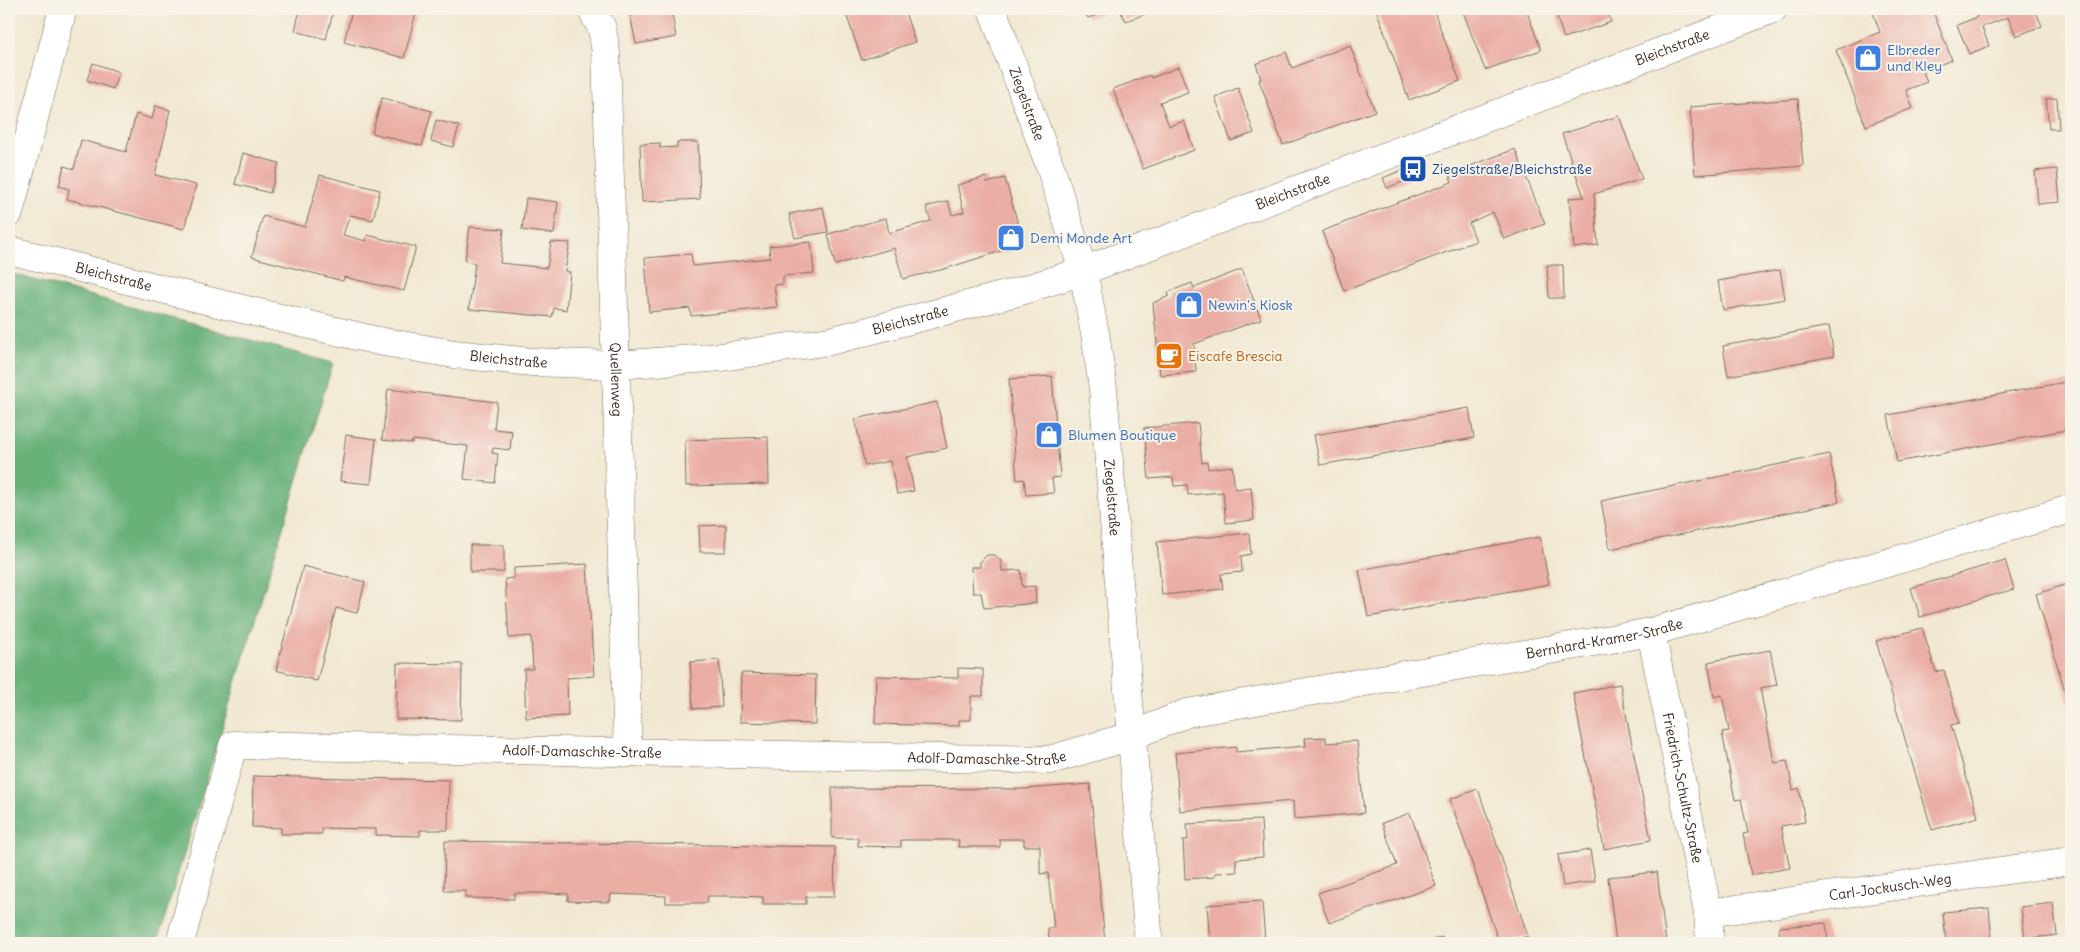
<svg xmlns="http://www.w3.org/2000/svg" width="2080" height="952" font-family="Delius,sans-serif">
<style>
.forest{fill:#67b179;stroke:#516e4c}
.building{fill:#ebaea4}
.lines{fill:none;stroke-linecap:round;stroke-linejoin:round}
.minor-casing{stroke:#7b6c5d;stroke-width:29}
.minor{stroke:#fff;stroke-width:28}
.labels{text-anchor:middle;stroke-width:4;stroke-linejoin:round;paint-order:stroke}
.street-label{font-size:14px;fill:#3b2a1e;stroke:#f7f3e8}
.shop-label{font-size:14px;fill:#366cbe;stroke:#f7f3e8;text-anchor:start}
.transit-label{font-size:14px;fill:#164399;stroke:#f7f3e8;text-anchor:start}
.food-label{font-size:14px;fill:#c56008;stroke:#f7f3e8;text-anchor:start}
</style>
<rect width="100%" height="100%" fill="#f7f3e8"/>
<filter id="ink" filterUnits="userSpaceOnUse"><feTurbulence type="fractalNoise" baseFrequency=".02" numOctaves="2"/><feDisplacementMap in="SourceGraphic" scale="10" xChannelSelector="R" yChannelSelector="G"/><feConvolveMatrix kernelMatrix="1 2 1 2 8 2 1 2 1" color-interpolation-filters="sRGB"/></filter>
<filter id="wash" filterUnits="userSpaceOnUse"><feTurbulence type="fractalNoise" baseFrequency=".0096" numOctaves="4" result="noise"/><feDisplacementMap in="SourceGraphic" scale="20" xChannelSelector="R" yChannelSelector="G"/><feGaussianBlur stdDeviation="1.12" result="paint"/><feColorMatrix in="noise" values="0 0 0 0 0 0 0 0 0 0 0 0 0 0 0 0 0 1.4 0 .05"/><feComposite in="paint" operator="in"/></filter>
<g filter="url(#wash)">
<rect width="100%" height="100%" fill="#f1e8d1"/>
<!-- forest -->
<path class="forest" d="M9 273 333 363 157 943H9Z"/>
<g id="blocks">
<!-- building -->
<g class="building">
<path d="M300 9H334L326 39 295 31Z"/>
<path d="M349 9H417L404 58 344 42 352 10Z"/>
<path d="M629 9H671L676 37 636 44Z"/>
<path d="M863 9H904L915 42 862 60 846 14Z"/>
<path d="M1084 9H1115L1088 18Z"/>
<path d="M1119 9H1143L1145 14 1126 21Z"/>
<path d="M1376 9H1433L1460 81 1409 100Z"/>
<path d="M1462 9H1526L1541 50 1485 70Z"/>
<path d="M1554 9H1606L1611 22 1564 38Z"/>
<path d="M1883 9H1932L1952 60 1923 71 1927 82 1906 90 1913 108 1866 126 1836 50 1880 32 1873 13Z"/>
<path d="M1974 9H2035L2042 26 2016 36 2008 17 1982 27 1989 46 1969 54 1957 25 1977 17Z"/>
<path d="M1350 45 1375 111 1283 145 1259 80 1261 79 1256 64 1286 52 1292 68Z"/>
<path d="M93 63 119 72 113 89 87 80Z"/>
<path d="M1179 67 1188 92 1160 102 1169 126 1184 121 1194 150 1143 169 1113 89 1150 75 1151 78Z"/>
<path d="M1238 88 1254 133 1231 141 1215 97Z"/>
<path d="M382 98 432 111 422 146 372 133Z"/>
<path d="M2057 98 2059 129H2049L2046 99Z"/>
<path d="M1798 99 1803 166 1695 175 1690 107Z"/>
<path d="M155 106 170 110 167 123H168L155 175 196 185 184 229 67 199 69 189 59 186 64 166 74 169 81 140 126 152 136 114 152 119Z"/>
<path d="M1619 116 1642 179 1594 194 1598 245 1574 248 1569 198 1584 197 1562 134Z"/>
<path d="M436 120 459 126 453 147 431 141Z"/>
<path d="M677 142H698L700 199 642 202 640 144 660 143V148L677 147Z"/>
<path d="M1515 149 1545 224 1504 239 1493 212 1469 223 1476 241 1344 291 1322 231 1452 182 1449 174Z"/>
<path d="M243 153 279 163 270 193 235 184Z"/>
<path d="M1405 169 1410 179 1387 188 1383 178Z"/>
<path d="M2057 169 2060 202 2038 204 2035 171Z"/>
<path d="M320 175 380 190 373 220 350 215 343 235 366 241 367 235 416 247 404 291 344 277 343 281 252 257 263 216 305 227Z"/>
<path d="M986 177 987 183 1005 178 1021 235 1014 247 944 269 903 279 894 248 835 265 828 234 886 218 889 233 931 221 926 207 948 201 952 215 964 212 957 185Z"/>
<path d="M526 198 558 202 554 234 522 230Z"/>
<path d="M823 207 828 232 795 238 789 214Z"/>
<path d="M470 227 504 229 500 263 547 268 551 242 570 243 565 271 570 272 566 310 554 308 552 317 469 309 475 263 465 261Z"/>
<path d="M811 242 814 273 783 276V284L774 285 777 307 691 316 690 308 649 312 645 258 691 254 693 266 770 258 769 246Z"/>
<path d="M1547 265H1563L1564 298H1549Z"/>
<path d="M1242 269 1261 319 1194 344 1196 372 1160 375 1153 303 1169 296 1168 292 1192 283 1194 288Z"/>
<path d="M1780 270 1785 299 1723 310 1718 281Z"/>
<path d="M1829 326 1834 356 1728 376 1723 346Z"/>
<path d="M1052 376 1060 477 1052 478 1054 493 1026 495 1024 479 1017 480 1009 379Z"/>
<path d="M2071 381V429L1897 462 1888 415Z"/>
<path d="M388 389 497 402 494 429 512 431 510 450 493 448 492 453 498 454 495 483 464 479 468 446 413 440 412 443 382 440Z"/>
<path d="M937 402 947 448 907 457 914 491 897 494 890 461 865 466 855 419Z"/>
<path d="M1469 408 1474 438 1320 465 1314 435Z"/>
<path d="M1198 423 1202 463 1207 462 1208 469 1232 466 1235 489 1251 487 1254 520 1226 523 1223 492 1188 495 1187 485 1174 486 1173 477 1149 479 1144 428Z"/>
<path d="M346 435 376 439 371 484 340 481Z"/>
<path d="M768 437 769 484 686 486 685 440Z"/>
<path d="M1829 454 1839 502 1610 549 1601 501Z"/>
<path d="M726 525V552H700L699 526Z"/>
<path d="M1249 533 1251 554 1241 556 1242 572 1221 574 1223 589 1162 595 1157 542Z"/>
<path d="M1540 537 1549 584 1368 617 1359 570Z"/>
<rect x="470" y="545" width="34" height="27"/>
<path d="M987 555H995L1001 561 1002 571 1021 570 1022 587 1035 586 1036 603 984 608 981 593H973L971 567H980V562Z"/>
<path d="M2005 560 2014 589 1920 617 1911 588Z"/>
<path d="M587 564 594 676 567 678 568 716 526 718 524 669H533L531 636 509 638 505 579 514 578V568Z"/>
<path d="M303 566 365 582 357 613 336 608 317 681 276 670Z"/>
<path d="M2071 583V711L2036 594Z"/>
<path d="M1922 628 1936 672 1944 670 1959 723 1951 725 1978 817 1932 830 1876 641Z"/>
<path d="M1770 650 1777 685 1760 688 1773 757 1775 763 1787 761 1793 790 1799 788 1805 822 1781 826 1790 868 1751 875 1743 834 1748 833 1741 799 1735 800 1722 732 1729 731 1722 695 1714 697 1708 662Z"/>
<path d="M719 660 722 707 693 709 690 662Z"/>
<path d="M397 663 462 664 461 720 396 719Z"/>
<path d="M958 668 983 669V696H971V720H959V726L875 724 876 676 958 678Z"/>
<path d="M741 673 816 675 815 724 740 722Z"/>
<path d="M1620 684 1651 840 1604 849 1573 693Z"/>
<path d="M1326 737V743L1357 741 1364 813 1294 819 1293 801 1180 811 1175 753 1236 747V752L1306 746 1305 738Z"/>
<path d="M253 776 449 780 448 830H420V836L376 835V829L322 828V834H281V828L252 827Z"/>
<path d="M1090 784 1105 943H1049L1048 928H1054L1048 873 1040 874V846H1024V839H1000V847H958L959 840H901V847L858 846V838H832V788L1024 789Z"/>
<path d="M1478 789 1528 936 1506 943H1499L1450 799Z"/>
<path d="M1410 813 1436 886 1329 923 1318 893 1397 865 1382 823Z"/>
<path d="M1261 820 1263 857 1236 859 1237 872 1215 873V877L1185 879 1183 840H1188L1187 824Z"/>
<path d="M445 841 835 847 834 897H806V904H763V897L735 896H708L707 903H666V896L611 894 610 902 568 901V894L542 893H514V899L465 898 466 891H444Z"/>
<path d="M1590 850 1595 881 1563 886 1558 855Z"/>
<path d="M1657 872 1666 943H1616L1608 877Z"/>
<path d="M1262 901 1265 943H1210L1207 905Z"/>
<path d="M2053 903 2057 935 2025 939 2021 907Z"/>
<path d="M1989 908 1992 943H1946L1943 912Z"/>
<path d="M1826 923 1828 943H1780L1779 927Z"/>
<path d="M1442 937 1444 943H1423Z"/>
</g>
</g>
</g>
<g filter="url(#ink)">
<use href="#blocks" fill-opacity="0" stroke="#7b6c5d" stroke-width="1"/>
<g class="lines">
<defs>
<g id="minor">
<path id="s1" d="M591 9 602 28 606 53 628 753"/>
<path id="s2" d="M992 9 1051 169 1083 271 1096 339 1103 389 1149 943"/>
<path d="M9 213 63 9"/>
<path id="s3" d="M9 250 213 302 378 341 454 354 532 362 616 365 722 357 830 341 1017 292 1083 271 1773 9"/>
<path id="s4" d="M1651 632 1708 913 1710 943"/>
<path id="s5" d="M1708 913 2071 861"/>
<path id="s6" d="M180 943 233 745 1050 760 1131 736 1187 713 1651 632 2071 509"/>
</g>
</defs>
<!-- minor casing -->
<use href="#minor" class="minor-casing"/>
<!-- minor -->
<use href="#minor" class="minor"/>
</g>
</g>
<!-- icons -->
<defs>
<symbol id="shop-square" viewBox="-11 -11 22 22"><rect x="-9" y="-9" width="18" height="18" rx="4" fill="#3f7fe0" stroke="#f7f3e8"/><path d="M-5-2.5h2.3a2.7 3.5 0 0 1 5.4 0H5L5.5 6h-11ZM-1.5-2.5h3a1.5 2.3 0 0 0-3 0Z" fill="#fff"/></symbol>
<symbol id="bus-square" viewBox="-11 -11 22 22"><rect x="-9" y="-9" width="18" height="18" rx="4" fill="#1a4fb4" stroke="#f7f3e8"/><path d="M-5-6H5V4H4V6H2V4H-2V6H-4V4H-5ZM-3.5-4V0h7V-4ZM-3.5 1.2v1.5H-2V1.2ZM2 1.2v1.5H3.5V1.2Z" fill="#fff"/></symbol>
<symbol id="cafe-square" viewBox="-11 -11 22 22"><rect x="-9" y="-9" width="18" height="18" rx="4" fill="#e8710a" stroke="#f7f3e8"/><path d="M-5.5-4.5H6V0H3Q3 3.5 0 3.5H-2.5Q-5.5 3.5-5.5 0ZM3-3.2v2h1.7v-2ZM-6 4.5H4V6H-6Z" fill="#fff"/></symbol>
</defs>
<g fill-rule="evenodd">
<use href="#shop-square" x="1852" y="42" width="32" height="32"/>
<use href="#bus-square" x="1397" y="153" width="32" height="32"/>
<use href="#shop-square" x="995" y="222" width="32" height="32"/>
<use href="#shop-square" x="1173" y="289" width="32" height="32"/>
<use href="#cafe-square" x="1153" y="340" width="32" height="32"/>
<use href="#shop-square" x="1033" y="419" width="32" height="32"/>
</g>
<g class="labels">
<!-- street labels -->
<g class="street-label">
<text dy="5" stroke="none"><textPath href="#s3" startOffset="1728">Bleichstraße</textPath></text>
<text dy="5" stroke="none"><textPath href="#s2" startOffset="101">Ziegelstraße</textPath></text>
<text dy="5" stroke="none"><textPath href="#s3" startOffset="1322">Bleichstraße</textPath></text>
<text dy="5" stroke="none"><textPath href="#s3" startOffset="108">Bleichstraße</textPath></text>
<text dy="5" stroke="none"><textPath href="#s3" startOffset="918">Bleichstraße</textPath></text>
<text dy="5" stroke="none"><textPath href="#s3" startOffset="512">Bleichstraße</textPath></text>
<text dy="5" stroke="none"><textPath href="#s1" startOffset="374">Quellenweg</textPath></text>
<text dy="5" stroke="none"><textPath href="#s2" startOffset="506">Ziegelstraße</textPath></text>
<text dy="5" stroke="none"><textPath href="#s6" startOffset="1591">Bernhard-Kramer-Straße</textPath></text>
<text dy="5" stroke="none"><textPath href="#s6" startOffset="554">Adolf-Damaschke-Straße</textPath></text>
<text dy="5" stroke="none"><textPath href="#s6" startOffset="959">Adolf-Damaschke-Straße</textPath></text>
<text dy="5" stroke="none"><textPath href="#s4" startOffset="159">Friedrich-Schultz-Straße</textPath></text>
<text dy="5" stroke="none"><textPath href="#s5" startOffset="184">Carl-Jockusch-Weg</textPath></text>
</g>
<!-- shop labels -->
<g class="shop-label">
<text x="1887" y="55">Elbreder<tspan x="1887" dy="16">und Kley</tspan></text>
<text x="1030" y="243">Demi Monde Art</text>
<text x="1208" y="310">Newin's Kiosk</text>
<text x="1068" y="440">Blumen Boutique</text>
</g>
<!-- transit labels -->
<g class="transit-label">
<text x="1432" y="174">Ziegelstraße/Bleichstraße</text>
</g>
<!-- food labels -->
<g class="food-label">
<text x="1188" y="361">Eiscafe Brescia</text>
</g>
</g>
<!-- margin -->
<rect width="2080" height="952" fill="none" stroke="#f7f3e8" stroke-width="30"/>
</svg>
